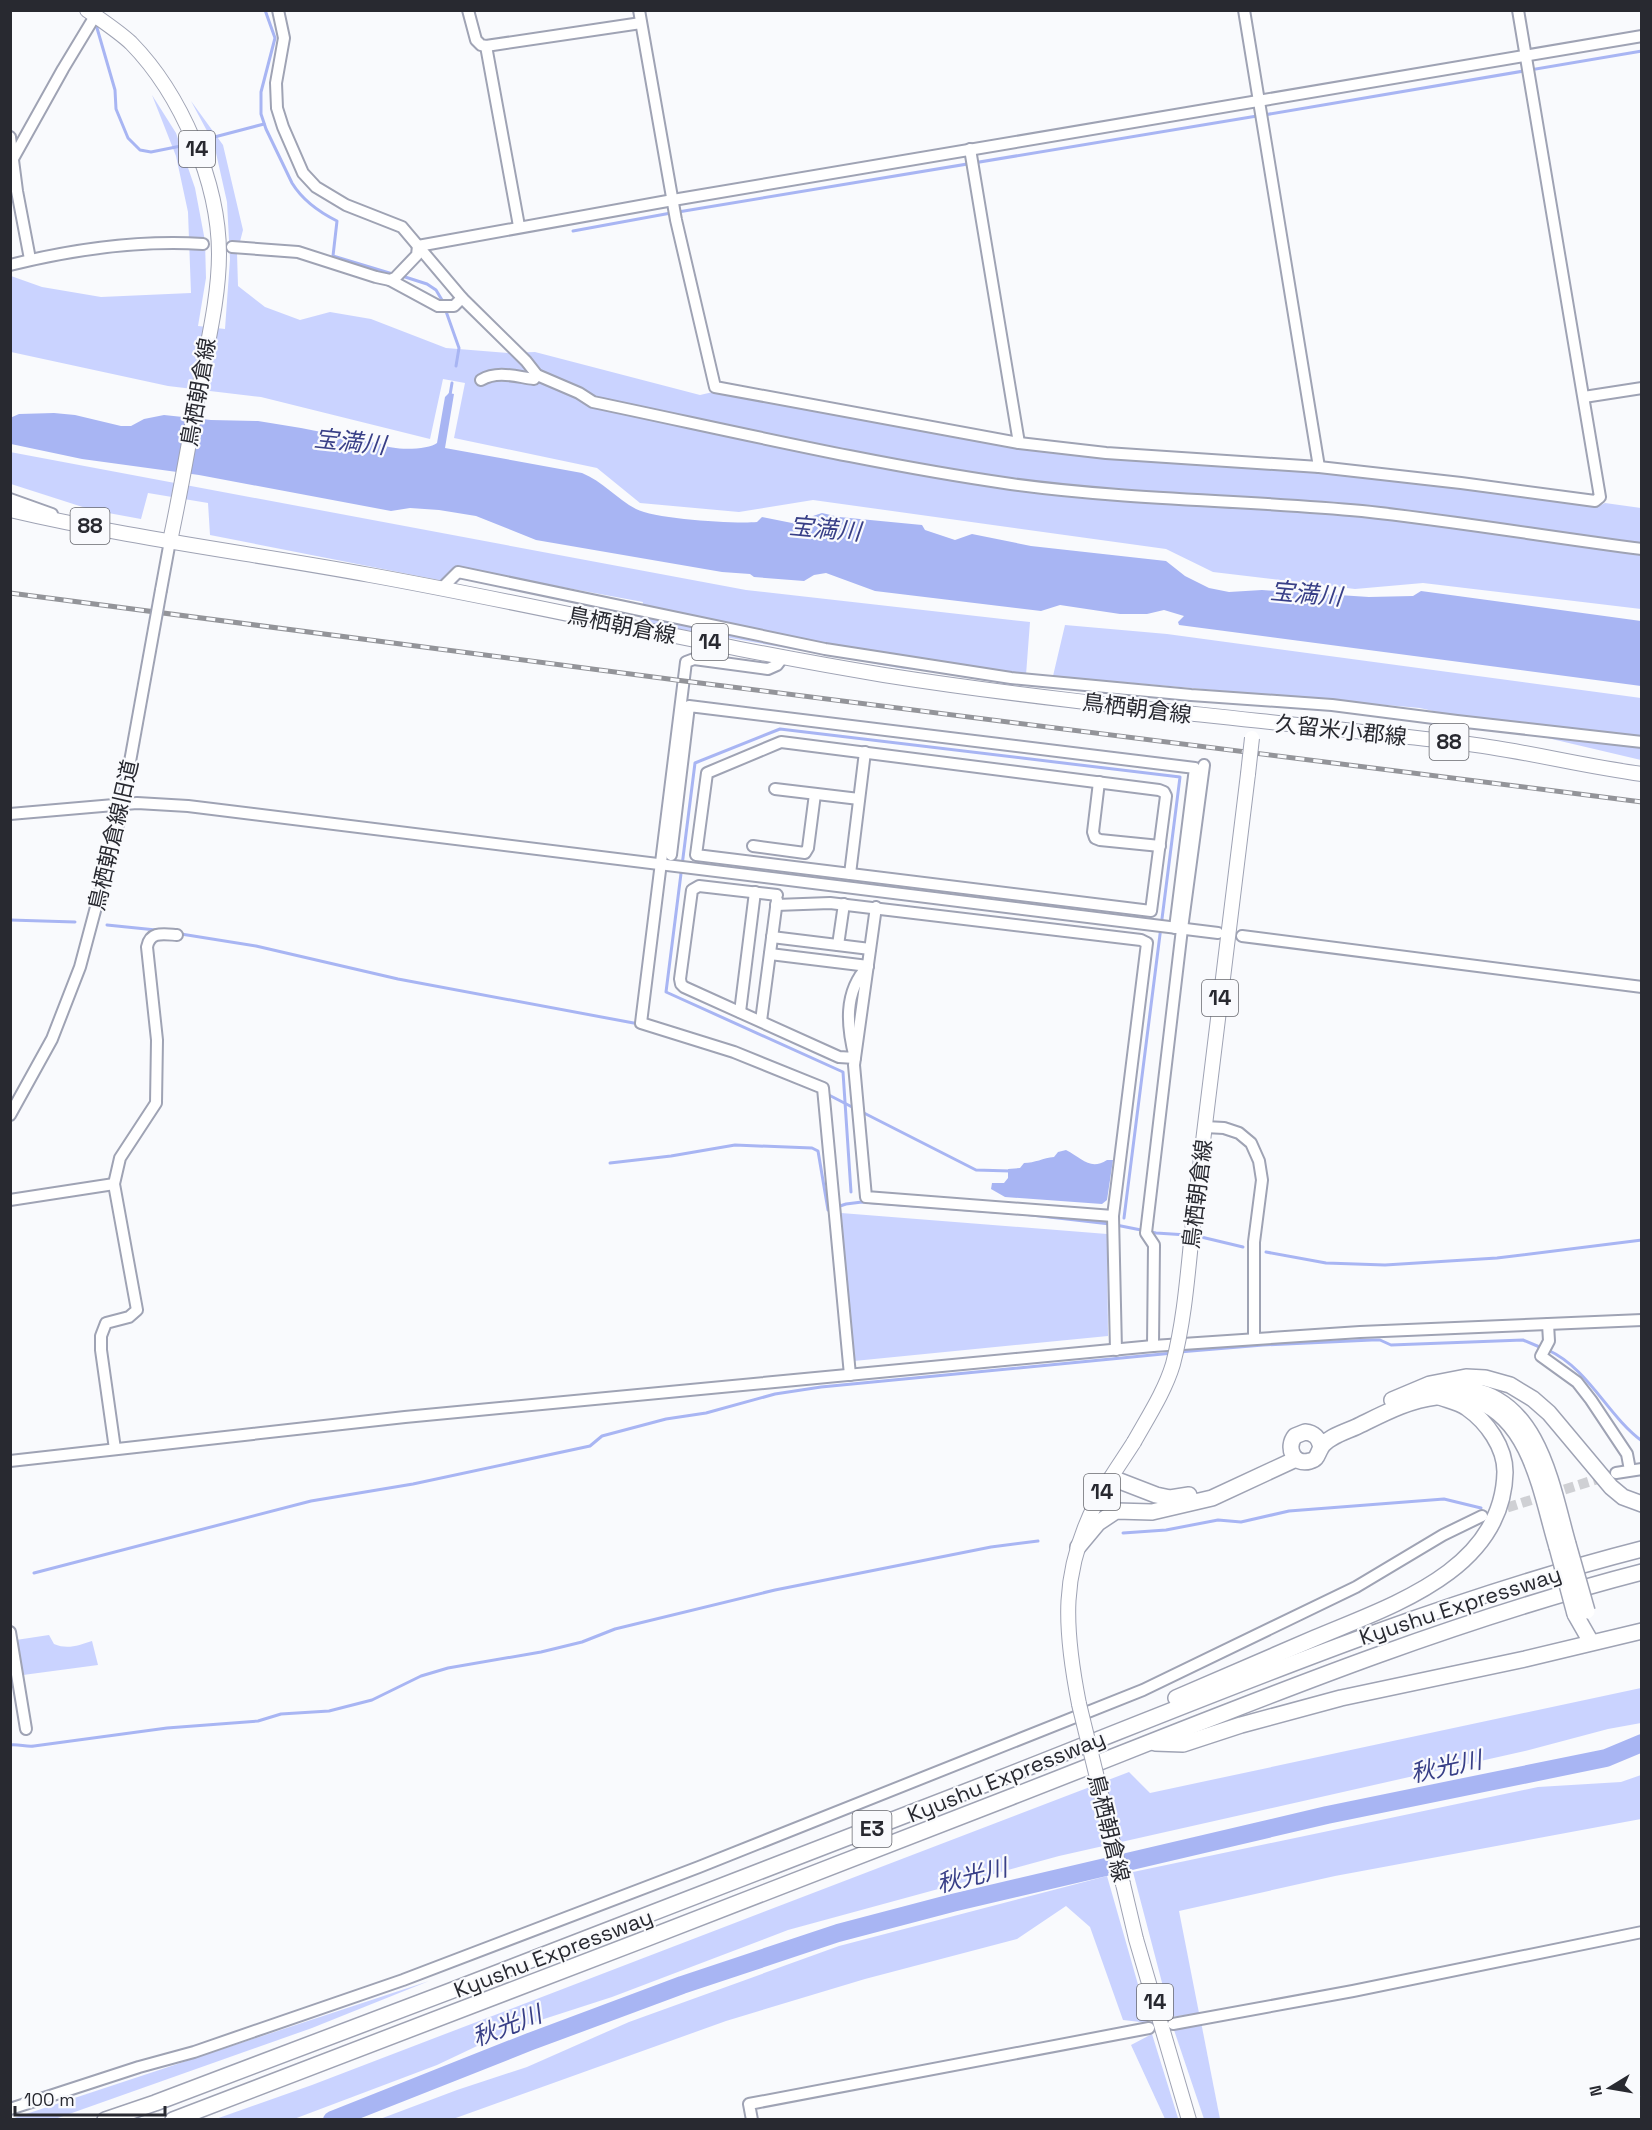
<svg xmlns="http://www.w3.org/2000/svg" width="1652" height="2130" font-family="'Space Grotesk','Noto Sans JP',sans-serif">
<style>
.green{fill:#cad3ff}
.water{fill:#a8b5f3}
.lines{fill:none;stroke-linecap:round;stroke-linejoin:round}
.stream{stroke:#a8b5f3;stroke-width:3}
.river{stroke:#a8b5f3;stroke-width:18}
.minor-tunnel{stroke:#cfd0d4;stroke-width:10;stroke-dasharray:10 5;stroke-linecap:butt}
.minor-casing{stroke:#9fa3b4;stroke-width:14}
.major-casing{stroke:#9fa3b4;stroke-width:16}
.highway-casing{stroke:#9fa3b4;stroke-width:18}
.minor{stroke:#fff;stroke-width:10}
.major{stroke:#fff;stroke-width:14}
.highway{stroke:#fff;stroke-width:15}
.rail-casing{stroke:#939499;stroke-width:5}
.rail{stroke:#f9fafd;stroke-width:3;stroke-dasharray:9;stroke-linecap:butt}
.minor-bridge-casing{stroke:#9fa3b4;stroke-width:14;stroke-linecap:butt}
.major-bridge-casing{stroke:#9fa3b4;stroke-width:16;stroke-linecap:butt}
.highway-bridge-casing{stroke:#9fa3b4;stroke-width:18;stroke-linecap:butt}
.minor-bridge{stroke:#fff;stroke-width:10}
.major-bridge{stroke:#fff;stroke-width:14}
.highway-bridge{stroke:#fff;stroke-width:15}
.labels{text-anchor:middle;stroke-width:4.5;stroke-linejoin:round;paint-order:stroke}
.shield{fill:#f9fafd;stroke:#67686e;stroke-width:1.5}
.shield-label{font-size:21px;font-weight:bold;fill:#282930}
.street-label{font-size:22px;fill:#282930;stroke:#f9fafd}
.water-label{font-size:24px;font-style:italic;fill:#383f87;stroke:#f9fafd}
</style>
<rect width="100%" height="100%" fill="#f9fafd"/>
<!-- green -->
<g class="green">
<path d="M152 95 176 133 195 188 205 241 206 278 198 326 225 329 230 259 227 202 214 144 191 101 223 145 243 230 237 253 238 286 265 307 300 320 330 312 371 319 446 348 508 353 535 352 700 395 713 392 1025 449 1105 457 1320 473 1464 487 1597 507 1605 503 1641 508V609L1423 583 1355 589 1213 572 1166 549 813 500 739 512 640 503 597 468 454 438 465 383 443 379 430 439 261 397 168 386 11 352V276L42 287 101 297 191 293 188 212 176 156Z"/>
<path d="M10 452 746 590 1030 622 1026 675 905 669 640 622 643 602 460 568 444 581 210 535 208 503 148 493 141 519 92 510 11 484Z"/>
<path d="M1065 625 1167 634 1641 698V760L1420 708 1053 676Z"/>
<path d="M841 1213 1107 1234 1108 1336 854 1361Z"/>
<path d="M49 1635 54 1644C68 1650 79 1645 92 1641L98 1665 23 1675 16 1640Z"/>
<path d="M1641 1688V1723L1608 1729 1529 1750 1059 1856 788 1930 612 1997 513 2029 437 2065 294 2119 213 2120 312 2085 1129 1772 1150 1793Z"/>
<path d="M1641 1775V1819L1335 1876 1179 1911 1199 2013 1171 2017 1133 1872 1538 1787 1621 1782Z"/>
<path d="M1107 1876 1149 2023 1123 2020 1090 1927 1066 1906 1017 1939 865 1979 726 2021 453 2119H380L457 2090 527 2067 629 2022 839 1946Z"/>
<path d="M429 1981 312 2028 55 2119H11Z"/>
<path d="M1201 2022 1220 2119H1204L1174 2030Z"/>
<path d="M1152 2034 1178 2118 1179 2119H1165L1131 2045Z"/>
</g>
<!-- water -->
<g class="water">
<path d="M449 393 454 394 445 448 582 473C602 481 617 499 636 509 655 519 734 524 757 522L762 517 792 523 822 513 839 517 922 525 925 530 955 540 972 534 1031 546 1166 561 1185 576 1209 588 1229 592 1262 590 1369 597 1413 596 1421 591 1641 621V686L1179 625 1178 622 1184 616 1164 610 1147 614H1120L1060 605 1041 611 875 591 826 573 814 575 804 581 754 577 750 574 722 572 536 540 476 516 439 510 410 508 391 511 199 475 82 459 11 444 10 418 19 414 54 413 75 415 121 426H131L144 419 164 415 211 420 258 421 301 428 382 444C391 451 429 450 437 443L445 397Z"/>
<path d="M1066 1150C1082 1158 1090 1171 1107 1160H1113L1107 1200 1102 1204 1005 1197 991 1189 992 1183H1004L1008 1178V1169L1020 1168 1024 1163C1035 1163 1043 1158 1054 1157L1058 1152Z"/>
</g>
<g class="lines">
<!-- stream -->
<g class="stream">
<path d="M265 10 275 38 261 92V114L266 129 292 183C303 201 319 212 337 221L333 256 396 275"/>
<path d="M97 28 115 90 116 109 128 138 140 150 151 152 186 145"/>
<path d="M1264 115 1642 51"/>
<path d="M203 140 264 124"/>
<path d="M678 212 1257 116"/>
<path d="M573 231 671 213"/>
<path d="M402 276 427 284 436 290 442 300 459 348 456 366"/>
<path d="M450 395 452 383"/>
<path d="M10 920 75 922"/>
<path d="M107 925 156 930"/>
<path d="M181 934 256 946 398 979 639 1024"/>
<path d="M825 1093 854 1108"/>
<path d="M860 1111 976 1170 1010 1171"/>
<path d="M610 1163 671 1156 735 1145 812 1148 818 1151 828 1210 846 1204 862 1202 1023 1214 1110 1224"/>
<path d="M851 1192 843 1072 666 992 695 763 780 729 1180 777 1124 1218"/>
<path d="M1116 1225 1156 1233 1187 1235"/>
<path d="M1197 1236 1243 1247"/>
<path d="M1266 1252 1326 1263 1385 1265 1497 1258 1642 1240"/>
<path d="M1548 1350C1589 1369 1607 1415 1642 1441"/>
<path d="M1179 1352 1263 1345 1372 1340H1380L1391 1345 1523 1340 1542 1348"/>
<path d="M1123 1533 1166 1530 1218 1520 1241 1522 1289 1511 1444 1499 1481 1508"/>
<path d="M34 1573 311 1501 413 1484 590 1446 602 1436 666 1419 706 1413 775 1394 821 1387 1173 1353"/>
<path d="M10 1745C19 1744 26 1747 34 1746L167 1728 258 1721 281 1714 329 1711 372 1700 421 1676 448 1668 541 1652 582 1642 615 1629 775 1590 991 1547 1038 1541"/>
</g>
<!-- river -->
<path class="river" d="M332 2120 529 2042 682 1985 838 1933 952 1903 1327 1815 1606 1758 1642 1743"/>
<!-- minor-tunnel -->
<path class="minor-tunnel" d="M1493 1512 1607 1476"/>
<defs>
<g id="minor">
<path d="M278 10 284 38 276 83 277 108 283 127 303 173 316 187 346 205 402 227 462 298 526 361 537 375 579 393 593 402C732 431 871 464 1011 484 1128 500 1245 500 1362 511 1455 521 1548 537 1642 549"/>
<path d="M468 10 476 40 481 45 486 46 641 23"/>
<path d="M639 10 676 220 715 387 1019 443 1106 453 1319 467 1461 483 1595 501 1600 497 1518 10"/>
<path d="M1244 10 1319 467"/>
<path d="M486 46 519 226"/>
<path d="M10 137 17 191 30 259"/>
<path d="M970 149 1019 443"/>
<path d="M10 164 63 69 95 16"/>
<path d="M418 246 673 200 1642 36"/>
<path d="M232 247 298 252 376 277 390 280 395 278 417 255 418 246"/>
<path d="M10 265C74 249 137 240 203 244"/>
<path d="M390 280 438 306H454L462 298"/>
<path d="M481 380C498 370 517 377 534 379L537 375"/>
<path d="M1584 397 1642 388"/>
<path d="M10 499 52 514"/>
<path d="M441 589 458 572 825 649 1011 678 1191 695 1332 705 1457 721 1642 742"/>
<path d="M161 590 170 541"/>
<path d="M783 657 777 665 768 669 694 659 686 662 641 1023 734 1052 823 1088 850 1375"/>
<path d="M781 742 1159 790 1164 792 1166 796 1151 911 696 855 707 773Z"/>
<path d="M1099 782 1093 832 1095 838 1100 840 1160 846"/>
<path d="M775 789 859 799"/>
<path d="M10 814 137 803 188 806 1218 933"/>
<path d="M753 846 805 853 808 848 815 794"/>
<path d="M671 855 689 706 1195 768 1175 928"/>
<path d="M850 874 865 752"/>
<path d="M777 895 699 886 692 890 680 979 681 984 684 987 839 1057 855 1058C847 1027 843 992 868 966"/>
<path d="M776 905 830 903 1141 940 1147 943 1113 1216 1116 1350"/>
<path d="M876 907 854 1065 866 1197 1113 1216"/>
<path d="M1242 936 1642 987"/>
<path d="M772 937 870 949"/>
<path d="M838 945 844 904"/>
<path d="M770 954 868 966"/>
<path d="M740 1012 755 892"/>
<path d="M761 1021 777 900"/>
<path d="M10 1115 52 1039 80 967 120 817"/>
<path d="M1205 1127 1224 1128 1239 1133 1251 1143 1259 1161 1262 1180 1254 1242V1339"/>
<path d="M10 1200 114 1184"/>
<path d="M1548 1324 1549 1341 1541 1356 1577 1382 1591 1400 1627 1454 1630 1470"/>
<path d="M1153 1346 1154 1245 1146 1233 1182 929 1204 765"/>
<path d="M115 1449 101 1350V1336L106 1323 129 1317 137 1310 114 1184 120 1158 156 1103 157 1040 147 947C150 931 163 934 177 935"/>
<path d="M10 1461 405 1417 1153 1346 1360 1332 1642 1320"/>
<path d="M1616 1473 1642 1469"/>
<path d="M10 1632 26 1729"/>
<path d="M1173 2024 1353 1991 1642 1932"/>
<path d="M10 2109 139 2067 194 2052 403 1980 699 1867 1143 1690 1356 1587 1443 1535 1482 1516"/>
<path d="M752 2120 749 2104 1149 2028"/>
</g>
<g id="major">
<path d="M87 10C101 20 118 31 131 43 181 94 219 182 219 254 219 298 207 345 199 389 189 440 181 491 170 541"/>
<path d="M10 510C129 538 250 553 370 575 542 606 712 647 884 675 1075 705 1269 720 1461 743 1522 750 1581 766 1642 774"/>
<path d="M1193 1223 1248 774"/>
<path d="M1079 1704C1064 1628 1060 1572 1097 1501 1108 1480 1122 1461 1134 1442"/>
<path d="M1123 1884 1136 1939 1189 2120"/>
</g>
<g id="highway">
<path d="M1447 1389C1455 1389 1463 1388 1470 1390 1540 1402 1552 1488 1568 1544"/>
<path d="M1392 1400 1430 1384 1466 1377 1485 1378 1510 1385 1533 1399 1549 1413 1611 1487 1623 1497 1642 1504"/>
<path d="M1321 1448C1319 1438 1315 1433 1305 1432L1295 1436C1286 1447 1293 1466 1310 1461 1318 1459 1317 1454 1321 1448 1327 1437 1345 1432 1356 1427 1381 1415 1408 1400 1436 1397 1443 1396 1452 1398 1459 1399 1464 1400 1472 1399 1477 1401 1532 1421 1542 1498 1557 1547"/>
<path d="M1112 1478 1156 1495 1170 1498 1189 1495"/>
<path d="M1078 1547 1098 1523 1116 1511 1152 1512 1212 1498 1296 1459"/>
<path d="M1575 1614 1591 1642"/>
<path d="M1176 1698C1222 1678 1268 1658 1315 1638 1390 1606 1503 1571 1505 1472 1505 1447 1487 1422 1467 1408 1459 1402 1447 1400 1437 1396"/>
<path d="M1155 1743 1183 1744 1241 1725 1341 1698 1525 1659 1642 1631"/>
<path d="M105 2120 155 2103C436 1997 716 1890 996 1780 1209 1697 1419 1606 1642 1549"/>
<path d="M173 2120C453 2013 732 1906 1011 1797 1219 1716 1425 1628 1642 1572"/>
</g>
</defs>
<!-- minor casing -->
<use href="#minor" class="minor-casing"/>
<!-- major casing -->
<use href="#major" class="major-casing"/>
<!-- highway casing -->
<use href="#highway" class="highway-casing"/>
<!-- minor -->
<use href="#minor" class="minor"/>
<!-- major -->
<use href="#major" class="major"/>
<!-- highway -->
<use href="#highway" class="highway"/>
<defs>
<path id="rail" d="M10 593 684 681 1642 802"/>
</defs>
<!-- rail casing -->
<use href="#rail" class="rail-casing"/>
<!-- rail -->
<use href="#rail" class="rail"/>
<defs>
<path id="minor-bridge" d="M120 817 161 590"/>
<g id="major-bridge">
<path d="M1248 774 1252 738"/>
<path d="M1134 1442C1148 1417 1165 1391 1173 1364 1185 1318 1188 1269 1193 1223"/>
<path d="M1079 1704 1123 1884"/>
</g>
<g id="highway-bridge">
<path d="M1568 1544 1587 1611"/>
<path d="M1557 1547 1575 1614"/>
</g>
</defs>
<!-- minor-bridge casing -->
<use href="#minor-bridge" class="minor-bridge-casing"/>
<!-- major-bridge casing -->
<use href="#major-bridge" class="major-bridge-casing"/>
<!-- highway-bridge casing -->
<use href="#highway-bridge" class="highway-bridge-casing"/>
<!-- minor-bridge -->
<use href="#minor-bridge" class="minor-bridge"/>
<!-- major-bridge -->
<use href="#major-bridge" class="major-bridge"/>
<!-- highway-bridge -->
<use href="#highway-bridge" class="highway-bridge"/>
</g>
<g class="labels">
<!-- shield labels -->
<g class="shield">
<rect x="179" y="131" width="36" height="36" rx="4.5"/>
<rect x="70.5" y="508" width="39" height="36" rx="4.5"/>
<rect x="692" y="624" width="36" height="36" rx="4.5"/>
<rect x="1429.5" y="724" width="39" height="36" rx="4.5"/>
<rect x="1202" y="980" width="36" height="36" rx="4.5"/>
<rect x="1084" y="1474" width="36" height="36" rx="4.5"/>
<rect x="852.5" y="1811" width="39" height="36" rx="4.5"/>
<rect x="1137" y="1984" width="36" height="36" rx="4.5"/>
</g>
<g class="shield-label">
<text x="197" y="156">14</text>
<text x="90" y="533">88</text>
<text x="710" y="649">14</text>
<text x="1449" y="749">88</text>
<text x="1220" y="1005">14</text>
<text x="1102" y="1499">14</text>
<text x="872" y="1836">E3</text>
<text x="1155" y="2009">14</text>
</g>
<!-- street labels -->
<g class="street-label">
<text transform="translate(198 392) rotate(-80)" y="8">鳥栖朝倉線</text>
<text transform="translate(622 625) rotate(11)" y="8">鳥栖朝倉線</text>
<text transform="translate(1137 708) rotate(7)" y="8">鳥栖朝倉線</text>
<text transform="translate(1341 730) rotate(6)" y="8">久留米小郡線</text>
<text transform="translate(113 835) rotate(-77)" y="8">鳥栖朝倉線旧道</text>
<text transform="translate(1197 1194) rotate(-83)" y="8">鳥栖朝倉線</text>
<text transform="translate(1460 1605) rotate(-18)" y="8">Kyushu Expressway</text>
<text transform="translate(1006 1776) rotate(-22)" y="8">Kyushu Expressway</text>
<text transform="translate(1109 1828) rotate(76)" y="8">鳥栖朝倉線</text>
<text transform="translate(553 1953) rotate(-21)" y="8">Kyushu Expressway</text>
</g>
<!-- water labels -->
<g class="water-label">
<text transform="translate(350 442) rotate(6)" y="8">宝満川</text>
<text transform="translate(825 529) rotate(5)" y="8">宝満川</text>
<text transform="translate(1306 594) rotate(5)" y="8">宝満川</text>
<text transform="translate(1446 1767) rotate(-12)" y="8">秋光川</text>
<text transform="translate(972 1876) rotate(-14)" y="8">秋光川</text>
<text transform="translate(507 2026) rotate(-21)" y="8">秋光川</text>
</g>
</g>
<!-- border -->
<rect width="1652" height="2130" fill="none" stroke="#282930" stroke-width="24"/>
<!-- north arrow -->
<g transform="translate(1610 2088) rotate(259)" stroke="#f9fafd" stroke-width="4.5" paint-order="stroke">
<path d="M0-4.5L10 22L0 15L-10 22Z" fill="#282930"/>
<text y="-9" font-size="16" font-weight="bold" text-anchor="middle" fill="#282930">N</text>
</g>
<!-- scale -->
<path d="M15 2106v9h150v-9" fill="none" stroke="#282930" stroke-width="3"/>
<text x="24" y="2106" font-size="18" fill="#282930" stroke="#f9fafd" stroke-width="4.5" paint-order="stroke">100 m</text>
</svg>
